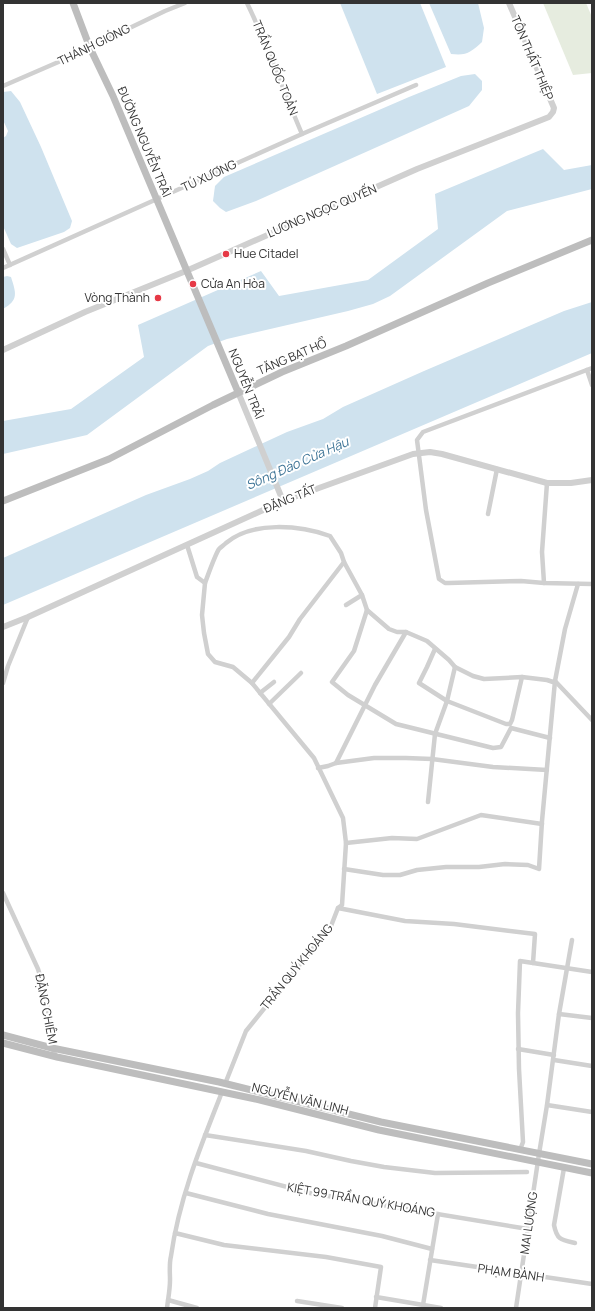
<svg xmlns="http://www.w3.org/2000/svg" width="595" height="1311" font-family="Manrope,sans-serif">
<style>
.green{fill:#e6ecdf}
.water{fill:#cfe2ee}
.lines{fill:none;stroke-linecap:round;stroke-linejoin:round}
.minor{stroke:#d0d0d0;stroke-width:4.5}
.tertiary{stroke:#d0d0d0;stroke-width:6}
.secondary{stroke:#bdbdbd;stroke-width:7}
.poi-dot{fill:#e63946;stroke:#fff;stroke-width:1.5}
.labels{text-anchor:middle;stroke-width:4;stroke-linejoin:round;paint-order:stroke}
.street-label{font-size:12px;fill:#333;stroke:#fff}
.poi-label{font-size:12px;fill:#333;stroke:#fff;text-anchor:start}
.water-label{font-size:13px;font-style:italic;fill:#3f7597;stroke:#fff}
</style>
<rect width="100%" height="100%" fill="#fff"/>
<!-- green -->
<path class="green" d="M543 3H586L592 17V73L573 75Z"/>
<!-- water -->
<g class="water">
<path d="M340 3H420L446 67 377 94Z"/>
<path d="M429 3H478L484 28 482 42C471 52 467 56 451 54Z"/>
<path d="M475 74 482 81V90L469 106 256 201 226 212 220 208 213 201 215 186 224 177 409 97 461 76Z"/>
<path d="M11 91 20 102 41 147 72 221 70 228 64 232 17 248 11 244 3 226V138L6 136 8 131 3 120V92Z"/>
<path d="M543 149 564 170 592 165V189L507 211 390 296 373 304 348 311 227 339 208 346 87 435 3 454V421L71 409 144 357 138 325 261 271 279 296 368 280 438 229 435 194Z"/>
<path d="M7 276 11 277C16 293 19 300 3 309V277Z"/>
<path d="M592 302V353L3 605V558L146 495 190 479 208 471 220 463 287 432 323 419 343 407 424 371 564 311Z"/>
</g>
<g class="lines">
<!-- minor -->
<g class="minor">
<path d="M247 3C268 46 283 90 302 134"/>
<path d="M3 86 63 60 165 11 185 3"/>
<path d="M3 249 10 265"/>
<path d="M3 268 302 134 416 85"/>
<path d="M592 368 423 432 417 440 426 510 439 579 445 583H449L521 581 544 583 592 584"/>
<path d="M587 370 592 385"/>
<path d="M488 514 497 469"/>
<path d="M187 545 197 577 205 583 202 615 204 633 208 654 215 662 233 667 252 683 314 758 343 818 346 843 342 905 338 908 331 926 246 1031 225 1084"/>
<path d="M205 583C208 575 215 555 219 549 221 547 224 545 226 543 252 521 299 525 330 536L341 553 344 562 362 595 367 610 389 629 397 632H406L427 641 449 660 455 667 473 676 484 679 522 677 547 680 553 682 555 681 592 720"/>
<path d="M544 583 542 552 547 483"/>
<path d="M346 605 362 595"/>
<path d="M367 610 354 651 332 682 348 695 396 724 493 748 501 747 511 728 550 738"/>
<path d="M435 649 427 667 419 683 447 701 506 724H510L512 720 522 677"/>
<path d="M3 683 8 666 28 617"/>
<path d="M252 683 289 637 300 619 344 562"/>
<path d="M260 693 274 682"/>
<path d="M269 704 301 673"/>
<path d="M336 763 375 685 406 632"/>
<path d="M318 768 328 766 336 763 374 758H406L432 759 493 767 547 770"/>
<path d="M428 802 435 734 447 701 455 667"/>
<path d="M346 843 392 838 417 839 481 815 542 824"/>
<path d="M344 869 383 875H400L417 870 446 867H479L505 864 528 865 539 869 542 821 555 681 565 629 578 584"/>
<path d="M3 893 38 969 42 982 48 1009 52 1048 57 1058"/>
<path d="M338 908 405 921 454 924 535 934 533 963 520 961 518 1013 519 1069 523 1142 520 1150"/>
<path d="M533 963 592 972"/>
<path d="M559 1014 592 1018"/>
<path d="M518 1049 554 1055"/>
<path d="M554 1060 592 1066"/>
<path d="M547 1105 592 1112"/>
<path d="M205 1135 306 1151 351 1161 384 1167 435 1173 527 1172"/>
<path d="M196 1163 310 1193 528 1229"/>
<path d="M564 1168 554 1225C557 1240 561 1240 575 1243"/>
<path d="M186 1193 268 1214 382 1236 432 1249"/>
<path d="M175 1233 224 1245 326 1257 381 1267 375 1308"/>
<path d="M430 1260 592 1284"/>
<path d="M376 1297 441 1308"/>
<path d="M168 1300 197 1308"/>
<path d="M297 1301 342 1308"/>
<path d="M423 1305 438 1214"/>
<path d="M167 1308C168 1299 170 1290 170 1280 170 1272 169 1264 171 1256 179 1199 201 1145 222 1092"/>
<path d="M516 1308 539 1154 547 1105 559 1014 572 940"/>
</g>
<!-- tertiary -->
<g class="tertiary">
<path d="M3 350 85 312 186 271 417 169 549 117 553 112 554 108 509 3"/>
<path d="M238 392 283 501"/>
<path d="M3 627 28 617 283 501 413 454 430 452 442 454 547 483H571L592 480"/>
</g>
<!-- secondary -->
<g class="secondary">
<path d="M73 3 90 48 113 96 238 392"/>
<path d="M3 501 109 459 213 405 282 372 346 346 488 283 592 240"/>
<path d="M3 1035 52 1048 219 1082 381 1122 592 1164"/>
<path d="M3 1043 57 1057 260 1100 379 1130 592 1173"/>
</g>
</g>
<!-- markers -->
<g class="poi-dot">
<circle cx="226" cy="254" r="4"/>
<circle cx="193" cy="284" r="4"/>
<circle cx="158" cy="298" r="4"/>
</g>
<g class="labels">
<!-- street labels -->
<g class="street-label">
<text transform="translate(94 45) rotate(-26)" y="4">THÁNH GIÓNG</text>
<text transform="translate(532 58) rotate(67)" y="4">TÔN THẤT THIỆP</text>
<text transform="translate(275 68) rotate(68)" y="4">TRẦN QUỐC TOẢN</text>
<text transform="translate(144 142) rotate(67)" y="4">ĐƯỜNG NGUYỄN TRÃI</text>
<text transform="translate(209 176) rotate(-25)" y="4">TÚ XƯƠNG</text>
<text transform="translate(322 211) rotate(-23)" y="4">LƯƠNG NGỌC QUYẾN</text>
<text transform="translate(292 357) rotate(-23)" y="4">TĂNG BẠT HỔ</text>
<text transform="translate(246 384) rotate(68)" y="4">NGUYỄN TRÃI</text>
<text transform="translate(290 499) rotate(-22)" y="4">ĐẶNG TẤT</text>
<text transform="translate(297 967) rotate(-51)" y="4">TRẦN QUÝ KHOÁNG</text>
<text transform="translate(46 1009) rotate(79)" y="4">ĐẶNG CHIÊM</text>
<text transform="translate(300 1099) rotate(14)" y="4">NGUYỄN VĂN LINH</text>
<text transform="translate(361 1200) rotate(10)" y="4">KIỆT 99 TRẦN QUÝ KHOÁNG</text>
<text transform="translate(529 1223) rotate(-82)" y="4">MAI LƯỢNG</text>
<text transform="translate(511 1273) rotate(8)" y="4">PHẠM BÀNH</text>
</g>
<!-- poi labels -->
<g class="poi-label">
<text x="234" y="258">Hue Citadel</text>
<text x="201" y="288">Cửa An Hòa</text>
<text x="150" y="302" text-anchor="end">Vòng Thành</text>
</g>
<!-- water labels -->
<g class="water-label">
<text transform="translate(297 463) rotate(-24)" y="5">Sông Đào Cửa Hậu</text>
</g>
</g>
<!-- border -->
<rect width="595" height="1311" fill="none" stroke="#333333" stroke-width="8"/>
</svg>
